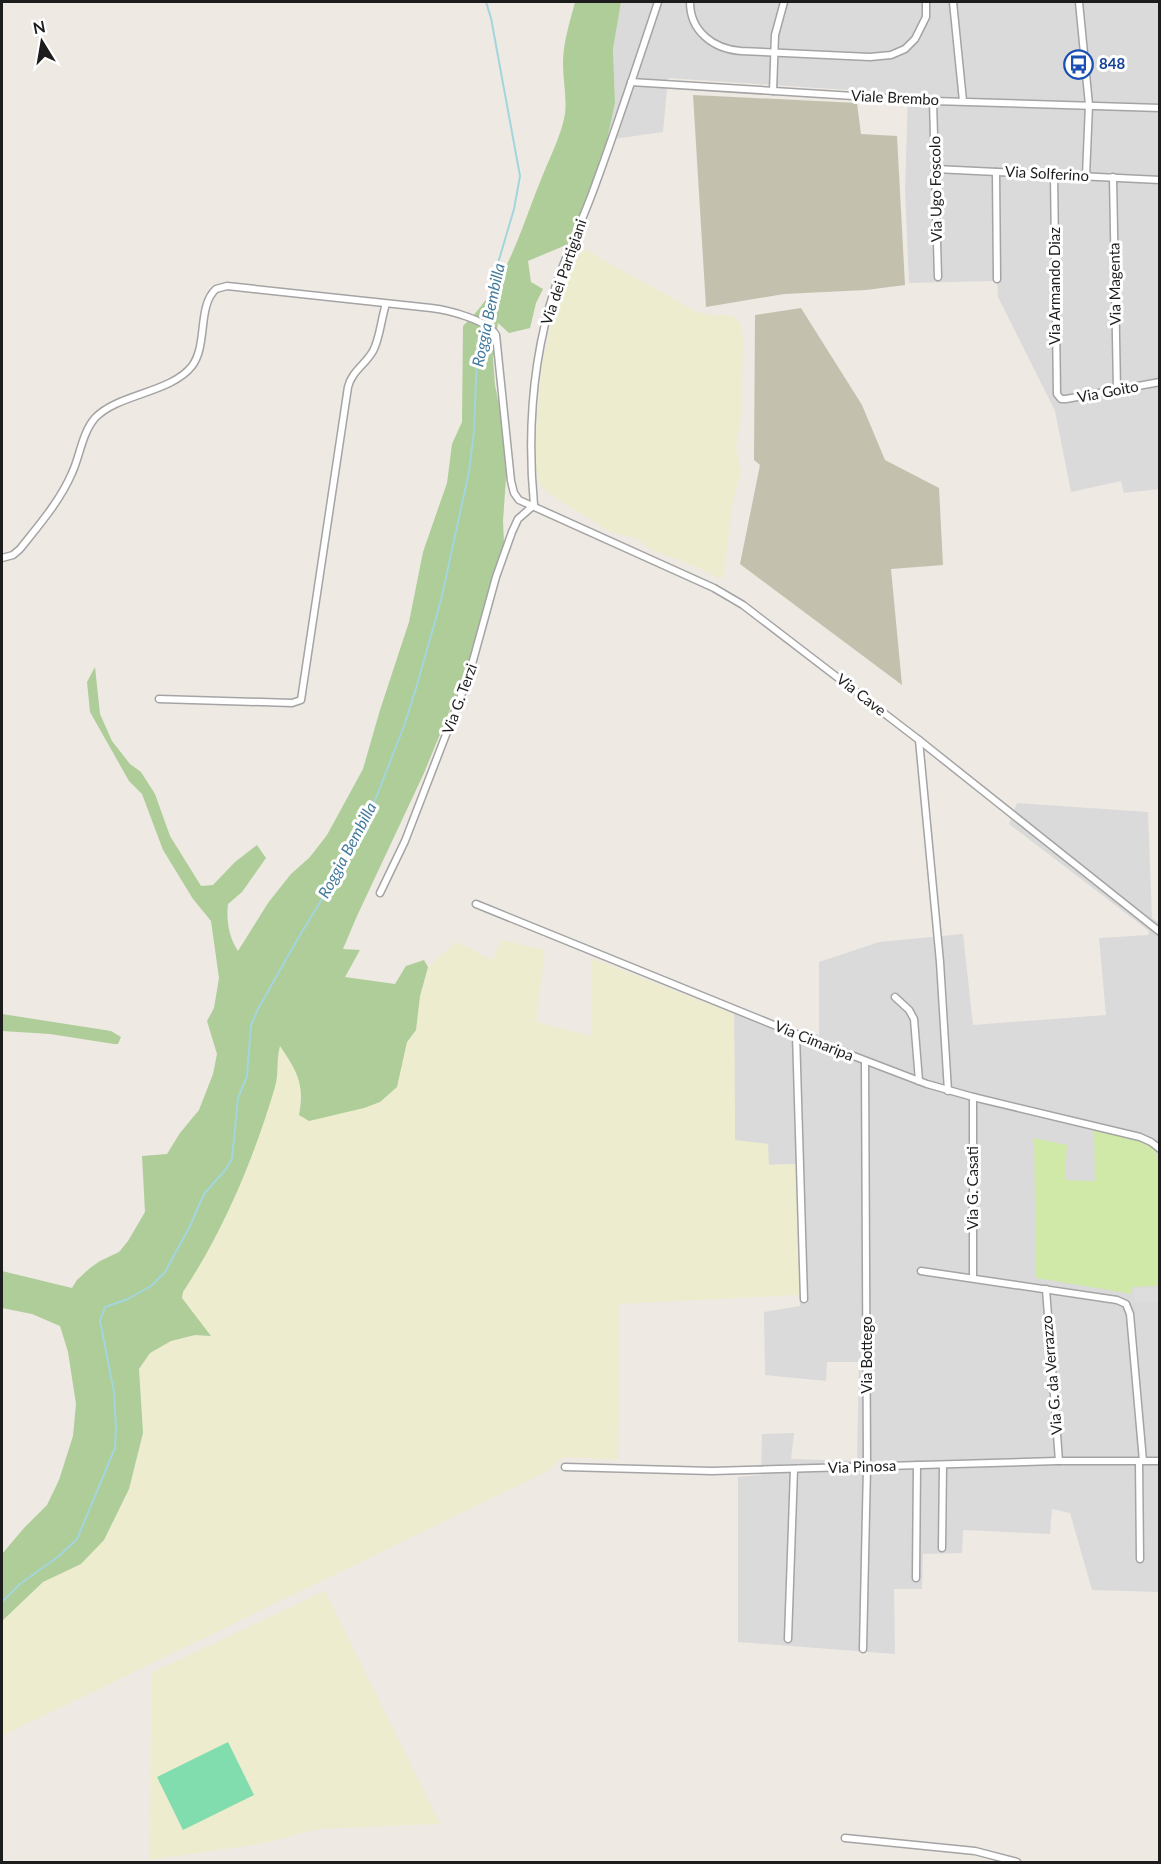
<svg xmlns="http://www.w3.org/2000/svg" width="1161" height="1864" font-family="Lato,sans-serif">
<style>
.residential{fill:#dbdada}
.construction{fill:#c3c0ae}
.farmland{fill:#edecce}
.grass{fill:#d0e8a8}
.forest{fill:#aecd98}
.pitch{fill:#81ddae}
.parking{fill:#ddd}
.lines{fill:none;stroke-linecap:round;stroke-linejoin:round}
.stream{stroke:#a3d6dc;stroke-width:2}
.street-casing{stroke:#a4a4a4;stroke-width:9}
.street{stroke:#fff;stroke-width:6}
.labels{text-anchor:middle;stroke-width:6;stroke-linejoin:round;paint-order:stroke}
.transit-label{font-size:15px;font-weight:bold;fill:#164399;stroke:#fff;text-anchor:start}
.street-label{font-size:15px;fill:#1d1d1d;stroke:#fff}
.water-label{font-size:16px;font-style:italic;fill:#447b9c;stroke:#fff}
</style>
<rect width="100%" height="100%" fill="#eee9e3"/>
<!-- residential -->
<g class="residential">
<path d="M621 2H1159V489L1124 493 1121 481 1071 492 1055 411 998 297 997 281 909 283 905 191 908 94 668 78 663 132 607 140 615 103 613 49Z"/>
<path d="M1017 803 1148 812 1152 918 1160 923 1159 1592 1092 1590 1070 1513 1052 1509 1050 1534 963 1530 962 1553 923 1554 922 1589H894L895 1654 738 1642V1477L761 1475 762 1434 794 1433 791 1459 857 1461 859 1362H827L826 1381 765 1375 764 1312 800 1306 796 1164 769 1165 735 1140 734 1014 819 1035V962L879 942 963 934 973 1025 1106 1015 1099 938 1148 935 1149 931 1009 824Z"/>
</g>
<!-- construction -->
<g class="construction">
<path d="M693 95 857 103 861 134 897 136 905 285 866 290 784 294 706 307Z"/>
<path d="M801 308 862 405 885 460 939 488 943 565 891 569 902 685 740 564 760 465 754 460 755 315Z"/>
</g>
<!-- farmland -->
<g class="farmland">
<path d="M584 249 697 312 711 315H732L740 323 743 342 741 416 736 447 741 471 732 507 723 577 718 578 697 567 654 551 635 538 611 532 551 495 539 483 534 459 542 364 557 302 575 260Z"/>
<path d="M502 940 545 950 536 1022 592 1036 591 958 734 1014 735 1140 768 1144 769 1165 796 1164 800 1295 620 1304 618 1460 564 1457 544 1473 2 1736V1621L43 1582 81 1564 104 1540 129 1489 143 1433 139 1369 150 1353 171 1341 196 1335 210 1336 182 1298 183 1292 216 1237 257 1140 276 1084 277 1057 281 1046 296 1069 300 1081 301 1091 299 1115 397 1087 407 1042 416 1030 420 996 428 967 457 942 492 960Z"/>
<path d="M325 1591 440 1824 318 1829 266 1843 150 1860 151 1673Z"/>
</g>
<!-- grass -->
<path class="grass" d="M1094 1129 1147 1143 1152 1146 1159 1159V1286L1132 1287V1294L1036 1278 1034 1138 1067 1145 1065 1180 1095 1181Z"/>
<!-- forest -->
<g class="forest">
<path d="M575 2H621L613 49 615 103 607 140 596 177 566 245 528 261 531 282 543 289 536 303 530 328 509 333 498 323 493 358 495 385 506 441V478L503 521 504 544 466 671 424 773 357 916 343 949 360 950 345 977 395 984 406 966 424 960 428 967 420 996 416 1030 407 1042 397 1087 380 1102 364 1108 309 1121 299 1115C305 1084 297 1071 280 1046 276 1060 279 1074 275 1087 254 1158 224 1230 183 1292L182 1298 211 1336 195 1335 171 1341 150 1353 139 1369 143 1433 129 1489 104 1540 81 1564 43 1582 2 1621V1554L24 1528 47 1505 59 1480 73 1436 76 1404 68 1352 60 1326 32 1314 2 1308V1271L72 1288 77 1280 90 1268 100 1261 119 1252 128 1241 145 1212 142 1156 167 1154 180 1133 199 1110 213 1074 217 1054 207 1021 214 1008 219 978 211 921 193 899 163 850 142 794 129 781 90 712 87 682 95 667 100 714 112 741 130 764 141 772 155 794 170 836 201 886 213 885 235 862 257 845 266 858 242 892 228 904C226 921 229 937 238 951L268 903 291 874 310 857 327 835 363 769 380 710 409 622 423 552 447 483 452 444 462 422 463 326C507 283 518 237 540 182 548 161 561 137 565 114 567 98 563 80 563 64 563 42 570 22 575 2Z"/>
<path d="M2 1014 111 1031 121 1037 118 1044H114L50 1034 2 1031Z"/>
</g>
<!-- pitch -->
<path class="pitch" d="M228 1742 254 1795 183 1830 157 1777Z"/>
<!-- parking -->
<path class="parking" d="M1159 1287V1302H1135L1134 1288Z"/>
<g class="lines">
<!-- stream -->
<path class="stream" d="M2 1602 20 1584 59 1556 77 1539 115 1448 116 1429 114 1392 100 1321 105 1307 128 1299 151 1286 165 1272 189 1228 204 1194 226 1169 232 1159 238 1098 247 1076 251 1025 258 1009 297 940 341 868 370 813 404 726 417 685 441 600 469 472 474 431 477 353 488 297 514 209 520 176 491 18 486 2"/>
<defs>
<g id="street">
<path d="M690 2C690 31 713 49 741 51L870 57 891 55 905 49 915 39 926 17V2"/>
<path d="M953 2 963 101"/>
<path d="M1079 2 1089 105 1086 176"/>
<path d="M631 82 933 101 1160 108"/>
<path d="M773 91 775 35 784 2"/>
<path d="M933 101 938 277"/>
<path d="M935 169 1160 180"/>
<path d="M996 172 997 279"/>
<path d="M1054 175 1057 394 1061 399H1066L1160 382"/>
<path d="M1113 177 1117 390"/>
<path d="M534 505C527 431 533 355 556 285 568 250 584 217 596 183 618 123 638 62 658 2"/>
<path d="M2 558 13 555 20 549C39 525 60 501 72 473 80 456 82 433 95 418 117 394 171 393 192 366 208 345 197 306 216 289L227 286 431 308C448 310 488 320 496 335L511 481 514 493 519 500 714 588 743 605 919 740 1160 932"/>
<path d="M159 699 292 703 301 700 348 387C352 371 365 365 373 351 380 338 381 319 386 304"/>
<path d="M919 740 940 962 948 1091"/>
<path d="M380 893 405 841 469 675 496 577 512 532 518 519 534 505"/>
<path d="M476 904 796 1034 927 1084 973 1097 1140 1137 1151 1142 1160 1149"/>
<path d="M895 997 909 1010 914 1019 919 1081"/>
<path d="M796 1034 804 1299"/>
<path d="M973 1097V1278"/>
<path d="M921 1271 1117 1300 1126 1304 1130 1314 1143 1461"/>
<path d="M1046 1289 1059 1461"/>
<path d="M1139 1461 1140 1559"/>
<path d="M565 1467 712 1471 1057 1461H1160"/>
<path d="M942 1548 943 1465"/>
<path d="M916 1578 917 1465"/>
<path d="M788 1639 794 1469"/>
<path d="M863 1649 867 1467 865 1061"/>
<path d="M845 1838 975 1851 1017 1862"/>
</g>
</defs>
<!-- street casing -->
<use href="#street" class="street-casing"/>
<!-- street -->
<use href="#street" class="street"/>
</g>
<!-- icons -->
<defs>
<symbol id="bus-ring" viewBox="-11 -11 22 22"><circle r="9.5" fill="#fff" stroke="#1a4fb4" stroke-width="1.5"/><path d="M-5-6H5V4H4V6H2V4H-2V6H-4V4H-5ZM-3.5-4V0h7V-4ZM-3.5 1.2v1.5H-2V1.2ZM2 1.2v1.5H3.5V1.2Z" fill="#1a4fb4"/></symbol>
</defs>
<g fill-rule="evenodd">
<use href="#bus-ring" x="1062" y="48" width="33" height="33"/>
</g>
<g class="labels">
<!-- transit labels -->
<g class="transit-label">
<text x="1099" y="69">848</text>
</g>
<!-- street labels -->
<g class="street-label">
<text transform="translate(895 98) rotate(3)" y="5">Viale Brembo</text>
<text transform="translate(1047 174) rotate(3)" y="5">Via Solferino</text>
<text transform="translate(936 189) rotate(-91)" y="5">Via Ugo Foscolo</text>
<text transform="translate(564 272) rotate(-71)" y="5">Via dei Partigiani</text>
<text transform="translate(1115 284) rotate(-91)" y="5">Via Magenta</text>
<text transform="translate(1055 286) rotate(-90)" y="5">Via Armando Diaz</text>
<text transform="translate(1108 392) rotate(-11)" y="5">Via Goito</text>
<text transform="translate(861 695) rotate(38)" y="5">Via Cave</text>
<text transform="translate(460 699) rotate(-70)" y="5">Via G. Terzi</text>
<text transform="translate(814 1041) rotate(22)" y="5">Via Cimaripa</text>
<text transform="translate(973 1188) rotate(-90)" y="5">Via G. Casati</text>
<text transform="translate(867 1355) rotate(-90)" y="5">Via Bottego</text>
<text transform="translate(1052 1375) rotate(-95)" y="5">Via G. da Verrazzo</text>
<text transform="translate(862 1467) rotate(-2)" y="5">Via Pinosa</text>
</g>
<!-- water labels -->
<g class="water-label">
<text transform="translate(488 315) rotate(-78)" y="6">Roggia Bembilla</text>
<text transform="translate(347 850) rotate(-62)" y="6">Roggia Bembilla</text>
</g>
</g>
<!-- border -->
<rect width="1161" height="1864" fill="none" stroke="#1d1d1d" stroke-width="6"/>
<!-- north arrow -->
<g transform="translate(42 42) rotate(349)" stroke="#ffffff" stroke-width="4.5" paint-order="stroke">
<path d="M0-4.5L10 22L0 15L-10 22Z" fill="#1d1d1d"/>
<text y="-9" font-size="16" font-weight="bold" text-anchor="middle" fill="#1d1d1d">N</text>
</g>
</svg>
